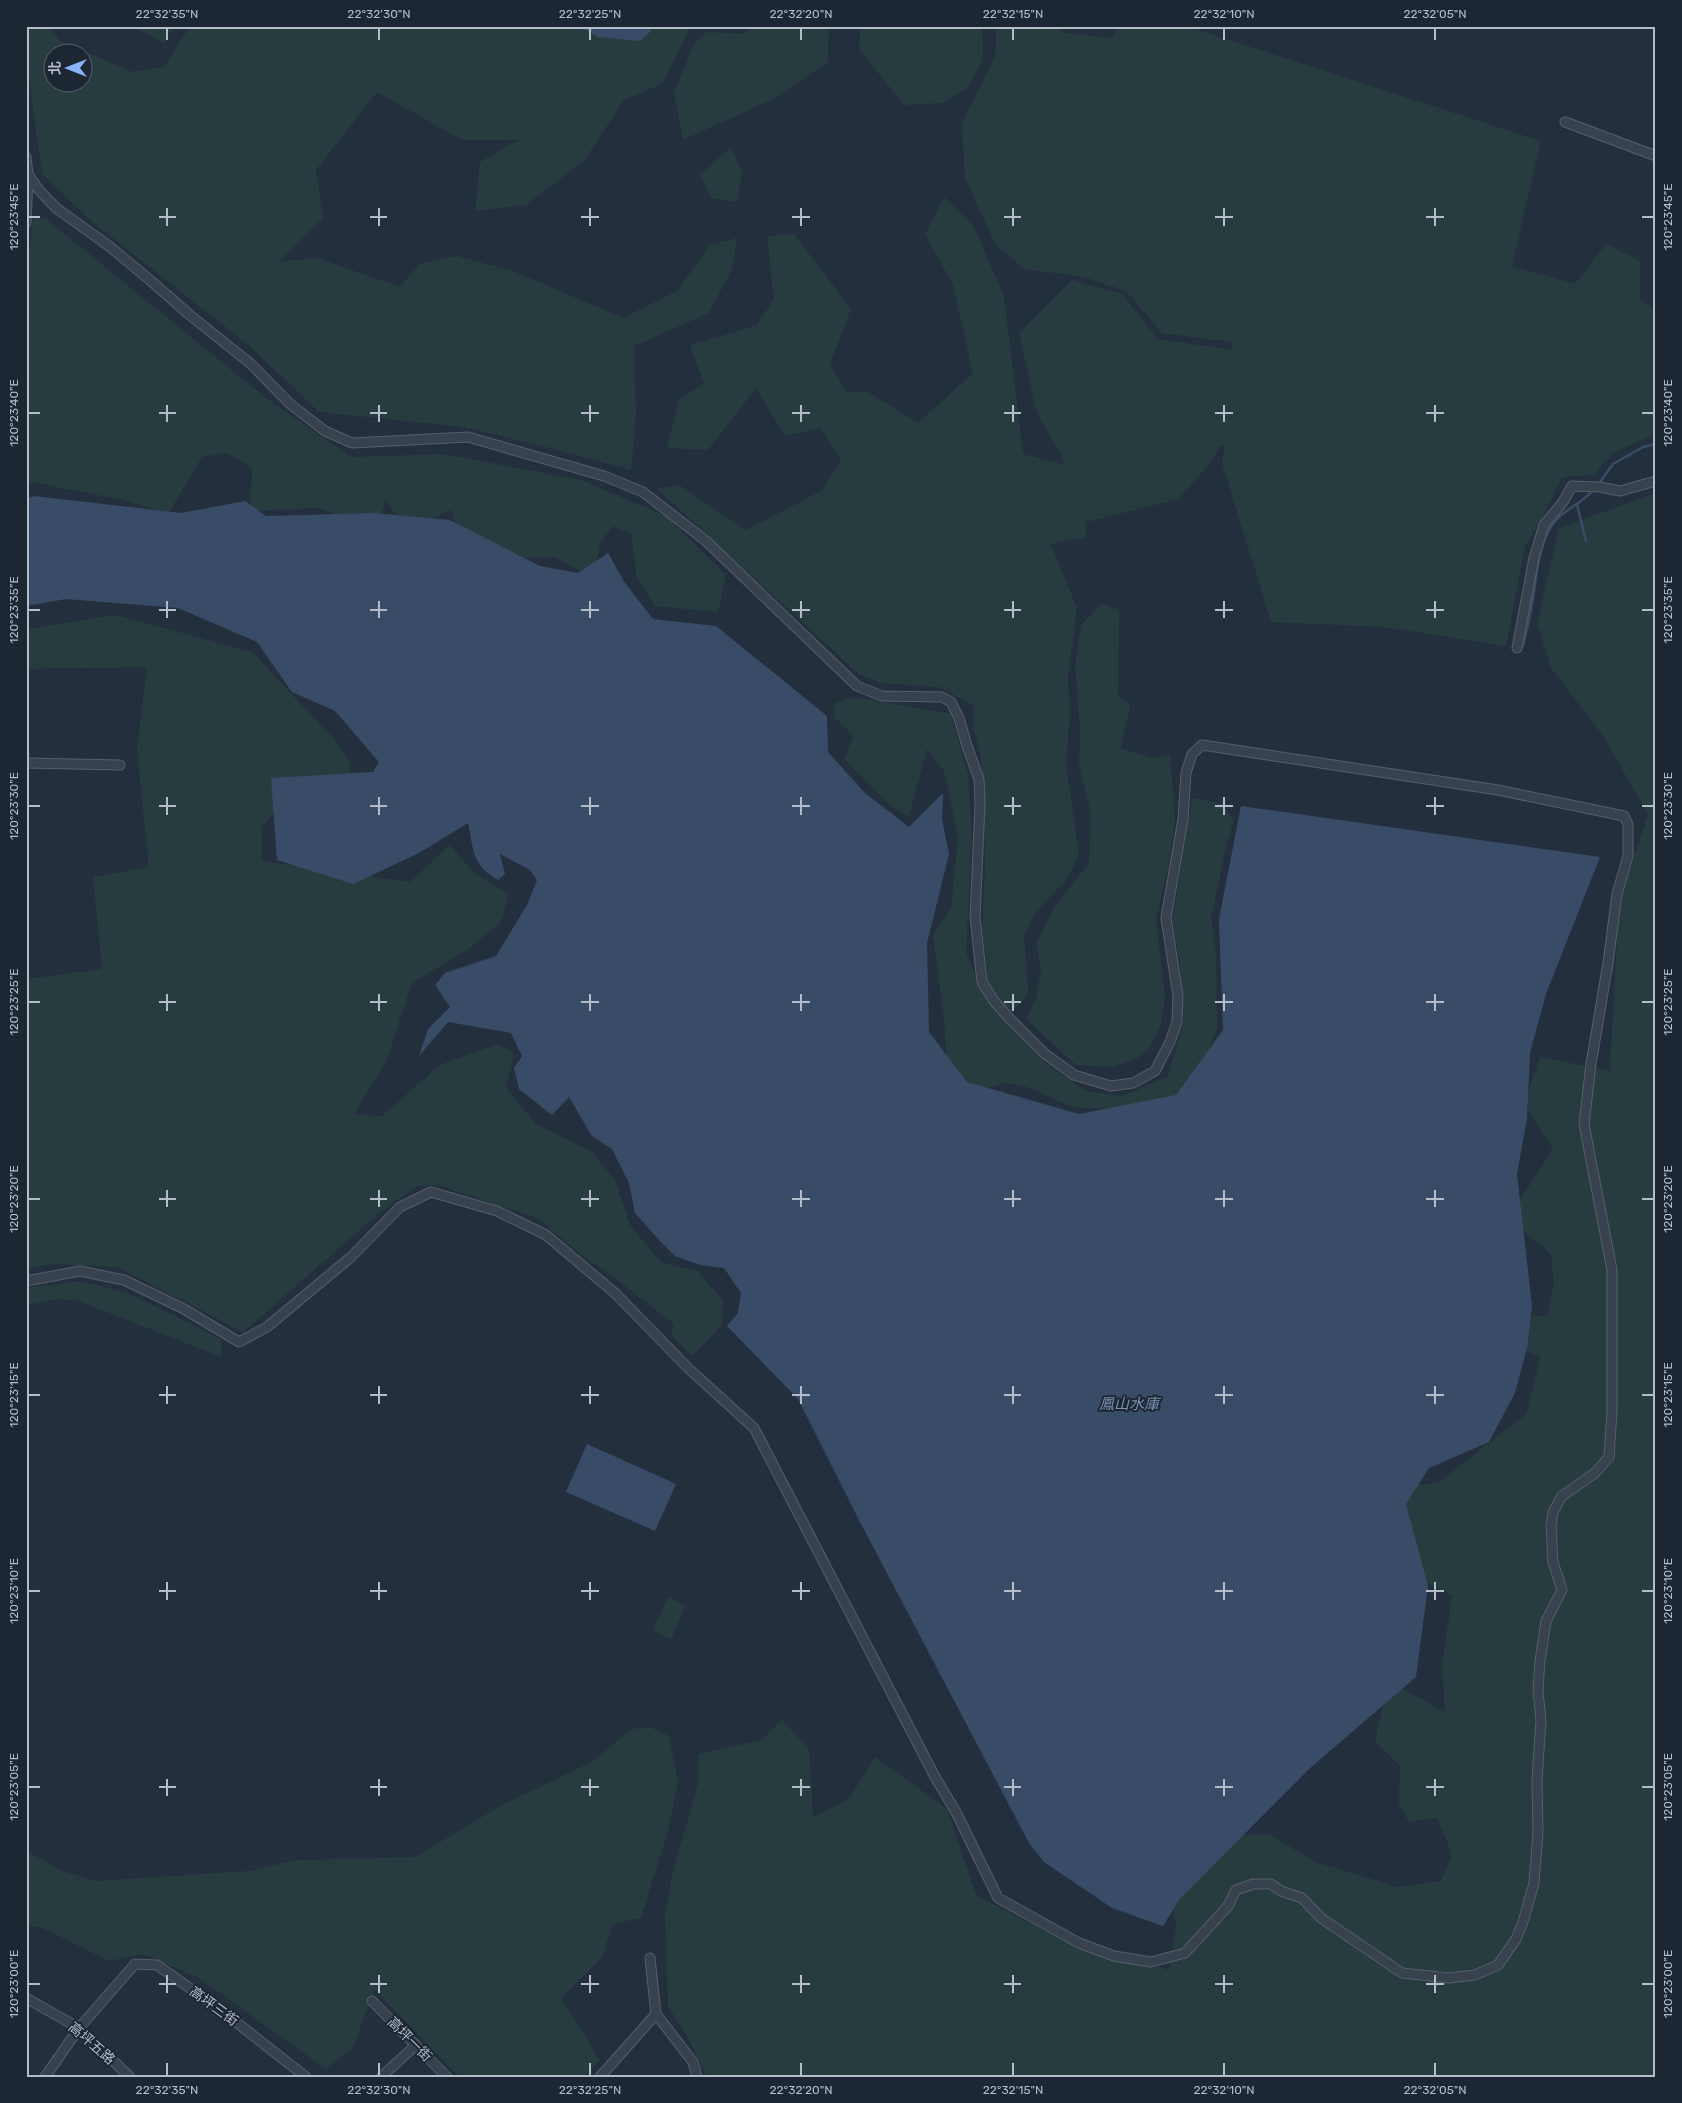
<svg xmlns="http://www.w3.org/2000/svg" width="1682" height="2103" font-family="Rubik,'Noto Sans TC',sans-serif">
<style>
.green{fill:#263c3f;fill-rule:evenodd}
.water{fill:#394c67}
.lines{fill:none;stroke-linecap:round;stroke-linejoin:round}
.stream{stroke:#394c67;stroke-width:2.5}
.minor-casing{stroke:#565f6c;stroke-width:11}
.minor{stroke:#38414e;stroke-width:9}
.ticks{fill:none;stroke:#b4bcc9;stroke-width:2}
.labels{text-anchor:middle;stroke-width:4;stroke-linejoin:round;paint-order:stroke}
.street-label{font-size:14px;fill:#b4bcc9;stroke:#1d2633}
.water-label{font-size:15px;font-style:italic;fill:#7c92b1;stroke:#1d2633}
.neatline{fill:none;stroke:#b4bcc9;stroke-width:2}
.ticks-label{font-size:12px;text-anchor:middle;fill:#b4bcc9}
</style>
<rect width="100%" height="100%" fill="#242f3e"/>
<!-- green -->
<g class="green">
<path d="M26 26H49L60 41 132 72 164 67 190 26H691L662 84 624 100 584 161 526 205 475 211 480 162 518 140H462L377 92 316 170 323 218 280 261 317 258 400 287 420 264 456 256 513 271 623 318 677 291 710 245 737 238 732 269 709 313 634 346 636 415 631 470 550 448 463 427 319 412 246 343 95 224 42 174 26 58ZM52 52H82V82H52Z"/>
<path d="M132 26H173L164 43Z"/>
<path d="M751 26H829L828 62 773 99 683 140 674 93 695 42 707 32 744 34Z"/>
<path d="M861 26H982L983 52 980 65 966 89 942 103 904 105 859 49Z"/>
<path d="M997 26H1058L1065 33 1112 38 1119 26H1186L1541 141 1512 266 1575 284 1606 244 1640 261V299L1656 311V434L1612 453 1594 475 1562 477 1543 517 1525 546 1506 646 1384 627 1271 622 1222 463 1225 447 1221 445 1207 467 1178 499 1086 522V537L1051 544 1077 608 1068 676 1070 711 1066 764 1079 854 1068 878 1034 914 1024 935 1028 993 1018 1006 1009 1012 988 981 982 929 985 869 984 794 980 753 973 728 974 706 939 687 882 683 859 674 657 489 679 485 746 530 821 491 841 461 821 428 785 436 756 388 708 450 667 448 679 399 704 384 690 345 756 326 774 299 767 236 794 234 851 309 830 364 847 392H868L918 423 973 373 953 285 925 234 944 197 973 225 1004 296 1023 454 1065 465 1062 457 1037 413 1019 333 1072 280 1122 294 1158 339 1233 350 1231 342 1162 333 1126 291 1084 277 1025 269 996 246 965 178 962 122 995 57Z"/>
<path d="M731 147 742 172 737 202 712 198 700 175Z"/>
<path d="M33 218H45L262 395 351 457 443 454 581 480 666 516 726 575 718 612 655 606 637 578 631 534 613 526 600 543 594 578 554 557 466 560 451 510 405 531 386 499 376 534 321 508 250 511 252 467 227 453 202 457 168 514 123 500 26 481V275Z"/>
<path d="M1656 493V2077H706L690 2041 668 2006 665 1914 673 1871 698 1784 699 1754 761 1740 782 1720 809 1749 813 1817 849 1799 875 1757 947 1809 976 1895 1048 1932 1169 1970 1176 1928 1171 1885 1179 1838 1269 1834 1315 1862 1398 1887 1441 1881 1452 1854 1437 1818 1409 1822 1399 1804 1400 1766 1375 1742 1388 1681 1445 1712 1442 1667 1452 1595 1425 1582 1402 1513 1405 1486 1438 1483 1527 1413 1540 1356 1520 1349 1500 1318 1547 1316 1554 1284 1551 1254 1508 1218 1553 1149 1524 1104 1540 1057 1610 1071 1619 901 1648 815 1604 737 1551 668 1537 623 1559 528Z"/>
<path d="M1102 603 1119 610 1118 696 1130 705 1121 748 1152 758 1170 754 1175 820 1168 868 1156 919 1165 999 1160 1027 1149 1049 1136 1059 1112 1067 1076 1065 1026 1019 1036 999 1041 970 1036 943 1054 908 1089 863 1091 815 1079 764 1080 730 1075 666 1081 625Z"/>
<path d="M116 615 252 652 333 738 350 762 348 790H296L262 826V861L410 882 450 845 475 874 509 894 501 922 470 948 412 983 386 1062 354 1114 382 1116 440 1065 498 1044 514 1053 506 1088 536 1124 592 1152 615 1180 630 1225 661 1262 697 1271 723 1300 722 1325 692 1356 671 1335 674 1324 599 1266 591 1263 537 1218 441 1186 418 1185 377 1215 243 1332 117 1267 51 1264 26 1269V979L102 969 93 877 149 867 137 749 147 667 26 669V629Z"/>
<path d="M854 697 951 714 968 775 972 831 966 952 985 998 1044 1062 1086 1091 1123 1096 1168 1076 1184 1021 1180 962 1172 922 1192 798 1222 804 1234 821 1227 843 1211 918 1216 951 1217 1028 1196 1087 1144 1111 1073 1107 1027 1087 1002 1083 969 1095 947 1071 944 1018 933 935 951 908 958 836 944 771 927 749 909 816 891 806 845 760 853 735 834 717 835 703Z"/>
<path d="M81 1281 130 1294 221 1339V1357L79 1301 61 1299 26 1305V1288Z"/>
<path d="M668 1597 686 1605 671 1639 653 1630Z"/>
<path d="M650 1727 669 1736 678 1781 668 1831 641 1918 612 1924 603 1956 561 1998 600 2060 583 2077H459L375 1990 352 2049 326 2069 199 1978 143 1954 109 1961 45 1929 26 1924V1851L63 1871 95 1881 249 1871 296 1860 415 1857 497 1808 591 1762 632 1729Z"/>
</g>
<!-- water -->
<g class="water">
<path d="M579 26H646L651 31 640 41 598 37Z"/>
<path d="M34 496 181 513 245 501 266 516 374 513 450 520 540 566 578 573 608 553 625 583 653 619 716 626 827 716 828 752 865 793 909 827 943 793 942 819 949 854 927 943 929 1032 967 1082 1079 1114 1176 1095 1223 1030 1219 919 1241 806 1600 857 1546 994 1530 1053 1527 1118 1517 1174 1532 1306 1527 1348 1515 1393 1489 1442 1429 1468 1406 1504 1428 1586 1416 1677 1309 1769 1179 1900 1163 1926 1112 1908 1044 1862 1029 1843 859 1520 798 1399 727 1326 738 1313 741 1293 724 1268 700 1265 675 1256 658 1239 635 1213 629 1183 612 1149 592 1136 569 1097 552 1115 519 1089 514 1068 522 1056 511 1033 448 1022 419 1056 428 1029 450 1007 435 985 445 973 496 956 527 905 537 880 530 870 500 854 505 874 498 880C471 864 474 850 468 823L419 853 353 884 277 860 271 778 373 772 379 762 335 711 292 692 257 642 178 608 66 599 26 606V499Z"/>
<path d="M587 1444 676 1484 655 1531 566 1492Z"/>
</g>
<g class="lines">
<!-- stream -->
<g class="stream">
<path d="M1598 485 1613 464 1643 447 1656 444"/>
<path d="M1577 505 1586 541"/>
<path d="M1523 646C1526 632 1530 618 1532 604 1537 577 1537 542 1556 520 1568 507 1582 504 1594 489"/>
</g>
<defs>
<g id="minor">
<path d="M1565 122 1656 156"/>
<path d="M26 157 28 174 38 189 56 208 109 246 151 281 191 316 251 364 290 404 325 431 352 443 468 437 604 476 643 492 706 541 857 686 882 696 942 697 951 702 959 718 967 746 979 779 980 804 975 917 982 982 994 1001 1009 1018 1045 1054 1074 1075 1111 1086 1133 1083 1155 1071 1170 1042 1177 1022 1178 996 1166 918 1183 819 1186 773 1192 754 1202 745 1498 790 1624 816 1628 824V856L1617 894 1608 963 1591 1064 1584 1124 1612 1270V1411L1609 1457 1595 1473 1562 1496 1553 1512 1551 1526 1553 1562 1562 1590 1546 1621 1540 1661 1538 1690 1541 1720 1537 1780 1538 1833 1534 1883 1523 1922 1516 1939 1498 1965 1475 1975 1449 1978 1402 1973 1321 1918 1302 1898 1281 1891 1271 1884H1253L1236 1890 1228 1906 1185 1953 1151 1962 1114 1956 1079 1943 998 1898 957 1814 934 1775 754 1428 688 1368 616 1294 546 1235 497 1211 431 1192 400 1207 351 1257 267 1327 239 1342 184 1309 124 1280 80 1271 26 1281"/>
<path d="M26 223 28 174"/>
<path d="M1517 648 1534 558 1544 525 1563 502 1572 486 1600 487 1620 491 1656 481"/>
<path d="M26 763 120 765"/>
<path d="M650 1958 656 2014"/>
<path d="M26 1998 79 2028 130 2077"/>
<path d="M372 2001 447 2077"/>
<path d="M656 2014 693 2062 697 2077"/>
<path d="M45 2077 79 2028 135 1964 157 1965 218 2008 306 2077"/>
<path d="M381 2077 416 2045"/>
<path d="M600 2077 656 2014"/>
</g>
</defs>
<!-- minor casing -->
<use href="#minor" class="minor-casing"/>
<!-- minor -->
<use href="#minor" class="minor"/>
</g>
<!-- ticks -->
<path class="ticks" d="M167 28V40M379 28V40M590 28V40M801 28V40M1013 28V40M1224 28V40M1435 28V40M167 208V226M379 208V226M590 208V226M801 208V226M1013 208V226M1224 208V226M1435 208V226M28 217H40M159 217H176M370 217H387M581 217H599M792 217H810M1004 217H1021M1215 217H1233M1426 217H1444M1642 217H1654M167 405V422M379 405V422M590 405V422M801 405V422M1013 405V422M1224 405V422M1435 405V422M28 413H40M159 413H176M370 413H387M581 413H599M792 413H810M1004 413H1021M1215 413H1233M1426 413H1444M1642 413H1654M167 601V618M379 601V618M590 601V618M801 601V618M1013 601V618M1224 601V618M1435 601V618M28 610H40M159 610H176M370 610H387M581 610H599M792 610H810M1004 610H1021M1215 610H1233M1426 610H1444M1642 610H1654M167 797V815M379 797V815M590 797V815M801 797V815M1013 797V815M1224 797V815M1435 797V815M28 806H40M159 806H176M370 806H387M581 806H599M792 806H810M1004 806H1021M1215 806H1233M1426 806H1444M1642 806H1654M167 994V1011M379 994V1011M590 994V1011M801 994V1011M1013 994V1011M1224 994V1011M1435 994V1011M28 1002H40M159 1002H176M370 1002H387M581 1002H599M792 1002H810M1004 1002H1021M1215 1002H1233M1426 1002H1444M1642 1002H1654M167 1190V1207M379 1190V1207M590 1190V1207M801 1190V1207M1013 1190V1207M1224 1190V1207M1435 1190V1207M28 1199H40M159 1199H176M370 1199H387M581 1199H599M792 1199H810M1004 1199H1021M1215 1199H1233M1426 1199H1444M1642 1199H1654M167 1386V1404M379 1386V1404M590 1386V1404M801 1386V1404M1013 1386V1404M1224 1386V1404M1435 1386V1404M28 1395H40M159 1395H176M370 1395H387M581 1395H599M792 1395H810M1004 1395H1021M1215 1395H1233M1426 1395H1444M1642 1395H1654M167 1582V1600M379 1582V1600M590 1582V1600M801 1582V1600M1013 1582V1600M1224 1582V1600M1435 1582V1600M28 1591H40M159 1591H176M370 1591H387M581 1591H599M792 1591H810M1004 1591H1021M1215 1591H1233M1426 1591H1444M1642 1591H1654M167 1779V1796M379 1779V1796M590 1779V1796M801 1779V1796M1013 1779V1796M1224 1779V1796M1435 1779V1796M28 1787H40M159 1787H176M370 1787H387M581 1787H599M792 1787H810M1004 1787H1021M1215 1787H1233M1426 1787H1444M1642 1787H1654M167 1975V1993M379 1975V1993M590 1975V1993M801 1975V1993M1013 1975V1993M1224 1975V1993M1435 1975V1993M28 1984H40M159 1984H176M370 1984H387M581 1984H599M792 1984H810M1004 1984H1021M1215 1984H1233M1426 1984H1444M1642 1984H1654M167 2063V2076M379 2063V2076M590 2063V2076M801 2063V2076M1013 2063V2076M1224 2063V2076M1435 2063V2076"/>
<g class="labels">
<!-- street labels -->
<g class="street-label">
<text transform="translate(214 2006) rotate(36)" y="5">高坪三街</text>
<text transform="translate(410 2039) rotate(45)" y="5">高坪一街</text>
<text transform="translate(92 2043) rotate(41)" y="5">高坪五路</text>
</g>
<!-- water labels -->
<g class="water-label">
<text x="1129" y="1409">鳳山水庫</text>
</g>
</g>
<!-- border -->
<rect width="1682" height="2103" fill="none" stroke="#1d2633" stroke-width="55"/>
<!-- north arrow -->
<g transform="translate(68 68) rotate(270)"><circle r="24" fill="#1d2633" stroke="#59626f"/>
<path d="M0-4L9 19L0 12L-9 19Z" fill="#8ab4f8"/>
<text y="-8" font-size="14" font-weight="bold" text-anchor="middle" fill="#b4bcc9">北</text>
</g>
<rect x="28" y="28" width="1626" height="2048" class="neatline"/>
<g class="ticks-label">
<text x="167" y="18">22°32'35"N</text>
<text x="379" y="18">22°32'30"N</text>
<text x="590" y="18">22°32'25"N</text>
<text x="801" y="18">22°32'20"N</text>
<text x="1013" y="18">22°32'15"N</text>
<text x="1224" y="18">22°32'10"N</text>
<text x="1435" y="18">22°32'05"N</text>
<text transform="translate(1668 217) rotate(-90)" y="4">120°23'45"E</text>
<text transform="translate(14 217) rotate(-90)" y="4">120°23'45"E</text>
<text transform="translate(1668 413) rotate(-90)" y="4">120°23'40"E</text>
<text transform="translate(14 413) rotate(-90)" y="4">120°23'40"E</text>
<text transform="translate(1668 610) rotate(-90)" y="4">120°23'35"E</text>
<text transform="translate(14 610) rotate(-90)" y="4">120°23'35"E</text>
<text transform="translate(1668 806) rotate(-90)" y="4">120°23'30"E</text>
<text transform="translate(14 806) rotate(-90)" y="4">120°23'30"E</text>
<text transform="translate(1668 1002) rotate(-90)" y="4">120°23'25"E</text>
<text transform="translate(14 1002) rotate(-90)" y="4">120°23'25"E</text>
<text transform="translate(1668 1199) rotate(-90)" y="4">120°23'20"E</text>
<text transform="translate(14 1199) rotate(-90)" y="4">120°23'20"E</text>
<text transform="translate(1668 1395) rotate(-90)" y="4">120°23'15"E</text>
<text transform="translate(14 1395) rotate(-90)" y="4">120°23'15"E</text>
<text transform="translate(1668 1591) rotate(-90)" y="4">120°23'10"E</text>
<text transform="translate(14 1591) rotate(-90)" y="4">120°23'10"E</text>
<text transform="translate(1668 1787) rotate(-90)" y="4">120°23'05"E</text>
<text transform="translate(14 1787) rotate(-90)" y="4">120°23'05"E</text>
<text transform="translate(1668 1984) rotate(-90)" y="4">120°23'00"E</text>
<text transform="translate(14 1984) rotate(-90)" y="4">120°23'00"E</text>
<text x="167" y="2094">22°32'35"N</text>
<text x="379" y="2094">22°32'30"N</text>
<text x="590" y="2094">22°32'25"N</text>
<text x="801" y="2094">22°32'20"N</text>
<text x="1013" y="2094">22°32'15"N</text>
<text x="1224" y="2094">22°32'10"N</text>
<text x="1435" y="2094">22°32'05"N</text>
</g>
</svg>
